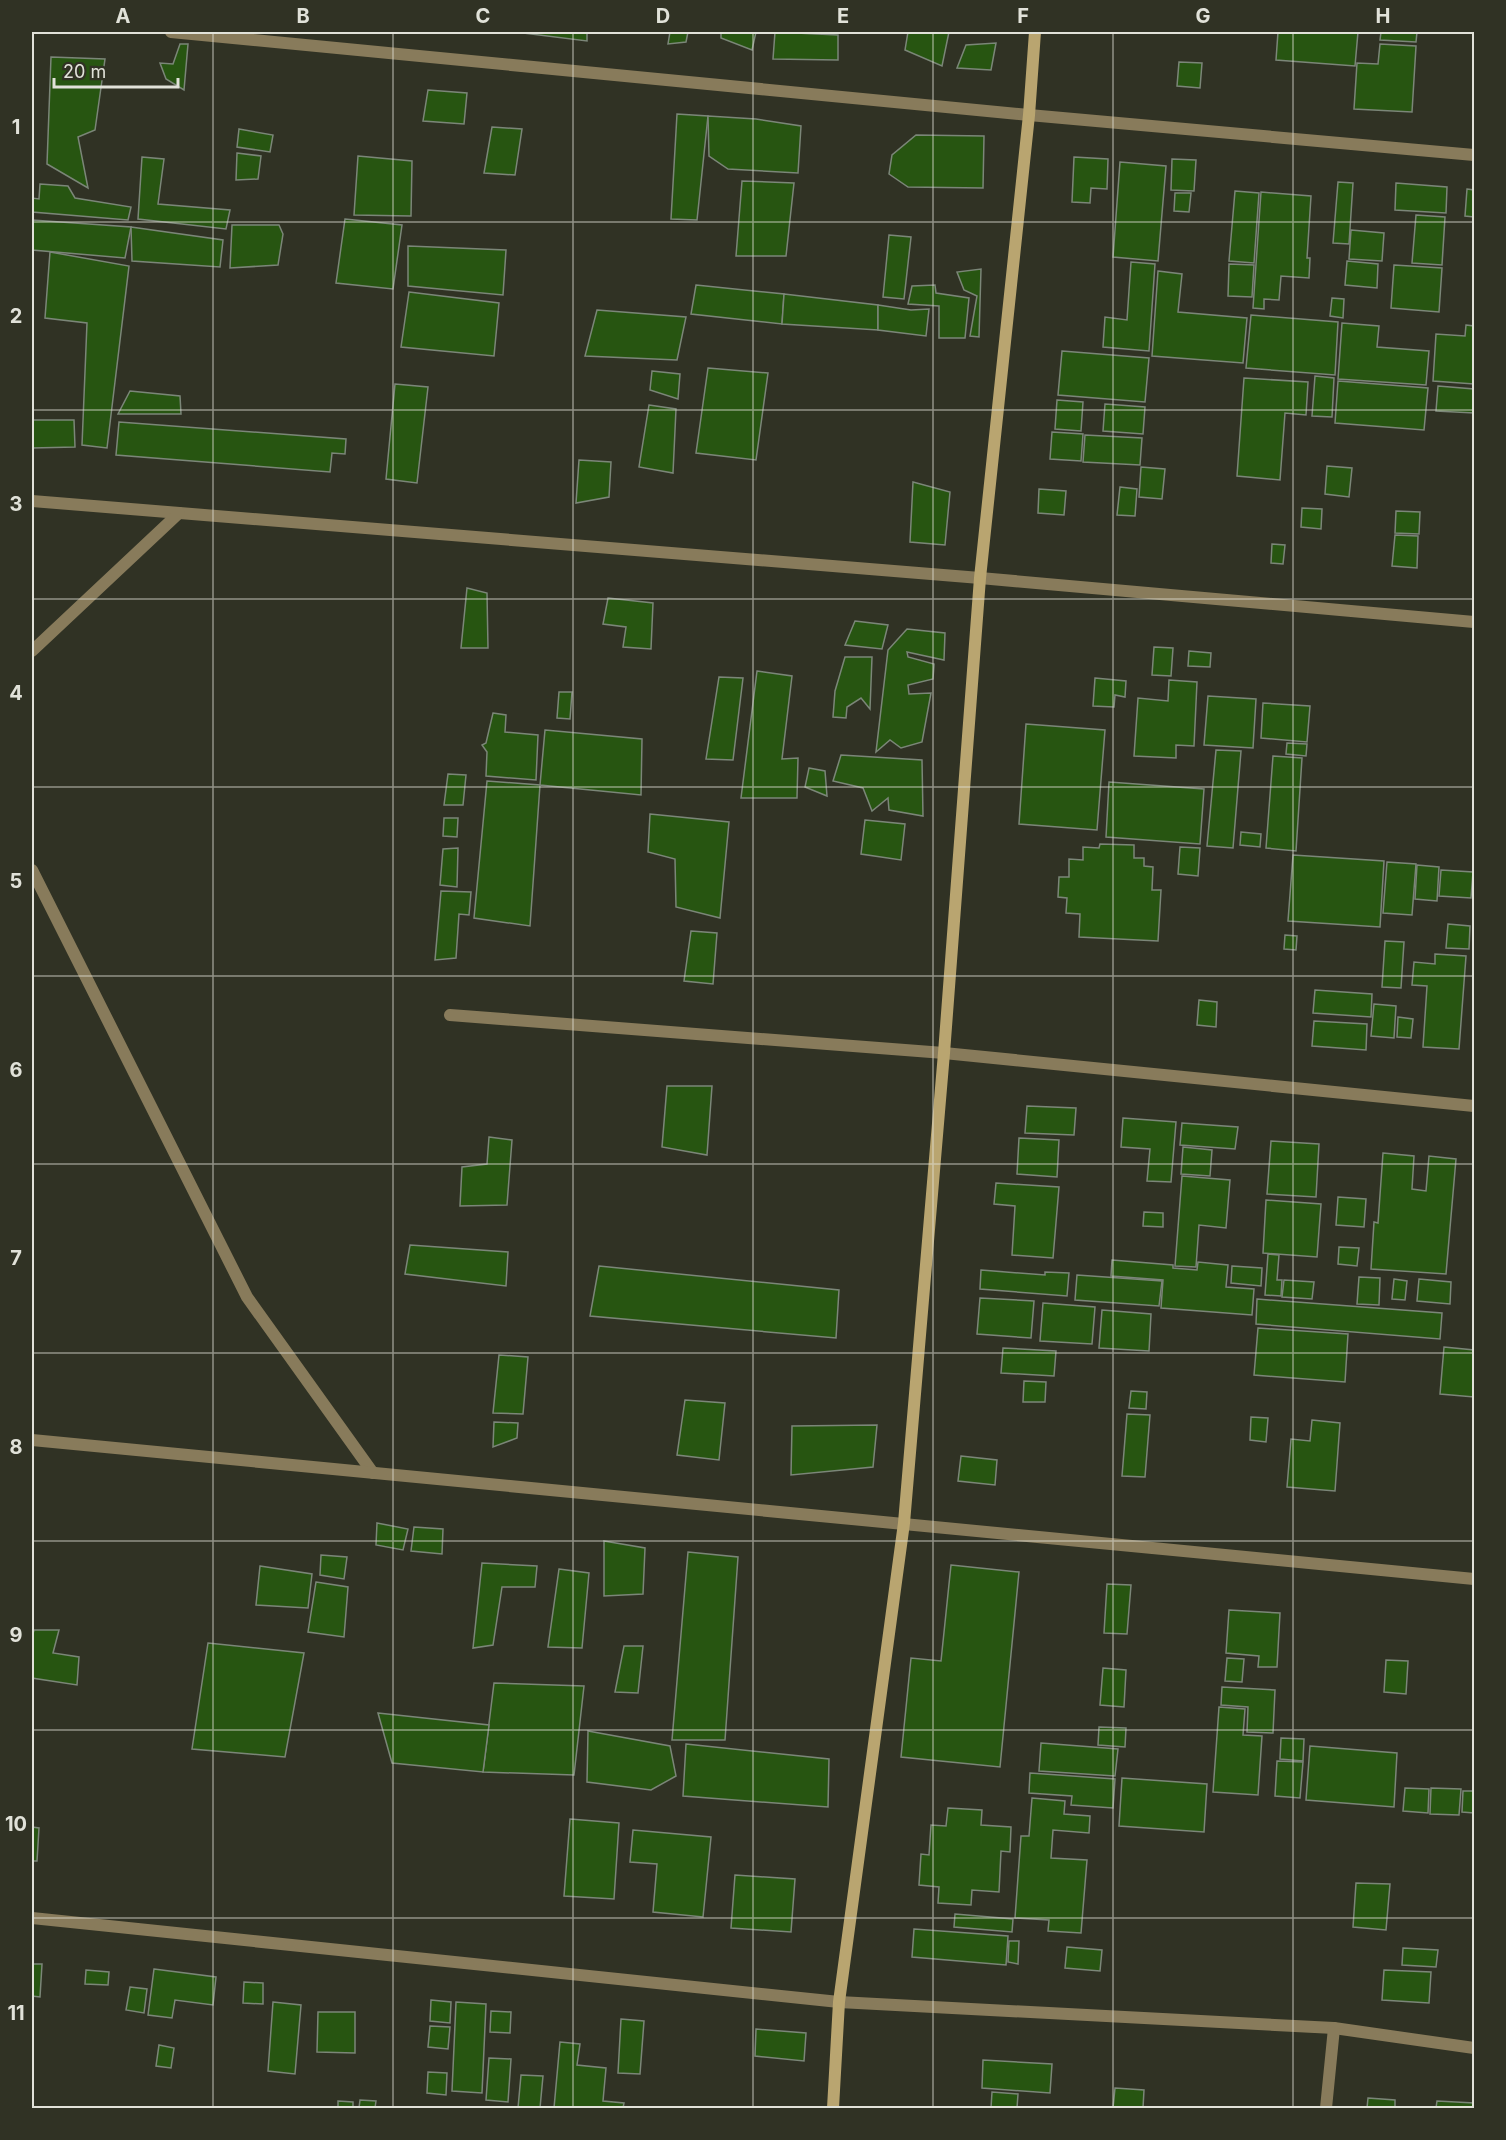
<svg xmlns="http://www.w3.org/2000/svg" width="1506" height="2140" font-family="Inter,sans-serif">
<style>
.building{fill:#275511;stroke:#7b8678;stroke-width:1.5}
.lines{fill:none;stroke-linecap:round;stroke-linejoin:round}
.street{stroke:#887b5b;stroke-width:12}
.secondary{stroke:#b9a570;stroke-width:12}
.grid{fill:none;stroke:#e1e2d9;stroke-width:1.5;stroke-opacity:0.55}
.neatline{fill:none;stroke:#e1e2d9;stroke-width:2}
.grid-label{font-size:20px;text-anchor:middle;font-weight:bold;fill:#e1e2d9}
</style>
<rect width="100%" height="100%" fill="#303224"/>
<!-- building -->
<g class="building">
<path d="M515 32H587V41Z"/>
<path d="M670 32H688L686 42 668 44Z"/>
<path d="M721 32H756L752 50 721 38Z"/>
<path d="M775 32 838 35V60L773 59Z"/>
<path d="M908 32H949L942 66 905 50Z"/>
<path d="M1278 32H1358L1355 66 1276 60Z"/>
<path d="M1381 32H1417L1416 42 1380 40Z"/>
<path d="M996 43 991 70 957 68 966 45Z"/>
<path d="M180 44H188L184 90 166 79 160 63 173 64Z"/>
<path d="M1380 44 1416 46 1412 112 1354 109 1357 63 1378 64Z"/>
<path d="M51 57 105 59 95 130 78 137 88 188 47 164Z"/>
<path d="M1179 62 1202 63 1200 88 1177 86Z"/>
<path d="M428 90 467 93 464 124 423 121Z"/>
<path d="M677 114 708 116 697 220 671 219Z"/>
<path d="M708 116 756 119 801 126 798 173 728 169 709 156Z"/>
<path d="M492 127 522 129 515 175 484 173Z"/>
<path d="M239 129 273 135 270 152 237 147Z"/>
<path d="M916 135 984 136 983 188 908 187 889 174 892 155Z"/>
<path d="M237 153 261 156 258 179 236 180Z"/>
<path d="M358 156 412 161 411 216 354 215Z"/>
<path d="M142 157 164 159 158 204 230 210 226 229 138 219Z"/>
<path d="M1074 157 1108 159 1107 189 1091 188 1090 203 1072 202Z"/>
<path d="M1172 159 1196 160 1194 191 1171 190Z"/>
<path d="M1120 162 1166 166 1158 261 1113 257Z"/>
<path d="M742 181 794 183 786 256H736Z"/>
<path d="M1338 182 1353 183 1349 244 1333 243Z"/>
<path d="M1396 183 1447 187 1446 213 1395 210Z"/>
<path d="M40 184 68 186 75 198 131 207 128 220 32 212V198L39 199Z"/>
<path d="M1467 189 1474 190V217L1465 216Z"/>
<path d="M1235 191 1259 193 1254 263 1229 261Z"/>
<path d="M1261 192 1311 196 1307 258H1310L1309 278 1281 276 1279 300 1264 299V309L1253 308Z"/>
<path d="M1175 193H1191L1189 212 1174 211Z"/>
<path d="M1416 215 1445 217 1442 265 1412 263Z"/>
<path d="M345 219 402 225 393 289 336 283Z"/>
<path d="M32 220 131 227 125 258 32 250Z"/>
<path d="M232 225H279L283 234 278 265 230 268Z"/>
<path d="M131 227 223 240 220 267 132 261Z"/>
<path d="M1351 230 1384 233 1382 261 1349 259Z"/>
<path d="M889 235 911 237 904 299 883 297Z"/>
<path d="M408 246 506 250 503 295 408 286Z"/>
<path d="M50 252 129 266 107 448 82 445 87 323 45 318Z"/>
<path d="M1347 261 1378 264 1377 288 1345 285Z"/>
<path d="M1131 262 1155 264 1149 351 1103 347 1105 317 1127 320Z"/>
<path d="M1229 264 1254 265 1252 297 1228 296Z"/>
<path d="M1394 265 1442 268 1439 312 1391 308Z"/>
<path d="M981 269 979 337 970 336 977 296 964 290 957 272Z"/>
<path d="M1158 271 1182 274 1178 312 1247 318 1243 363 1152 356Z"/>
<path d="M696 285 784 294 782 324 691 314Z"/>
<path d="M935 285 936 293 969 298 965 338H939V306L908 304 912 286Z"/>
<path d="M409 292 499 303 494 356 401 347Z"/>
<path d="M784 294 878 305V330L782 324Z"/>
<path d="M1332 298 1344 299 1343 318 1330 316Z"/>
<path d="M878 305 911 310 929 309 926 336 878 330Z"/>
<path d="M597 310 686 317 677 360 585 356Z"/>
<path d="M1251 315 1338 322 1335 375 1246 368Z"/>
<path d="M1342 323 1379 326 1377 347 1429 351 1426 385 1338 379Z"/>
<path d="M1466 325 1474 326V384L1433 381 1436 334 1465 336Z"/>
<path d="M1062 351 1149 358 1145 402 1058 395Z"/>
<path d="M708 368 768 373 756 460 696 453Z"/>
<path d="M652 371 680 374 678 399 650 390Z"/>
<path d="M1315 376 1334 378 1332 417 1312 416Z"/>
<path d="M1244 378 1308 382 1306 415 1285 413 1280 480 1237 476Z"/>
<path d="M1338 381 1428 388 1424 430 1335 423Z"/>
<path d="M395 384 428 387 417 483 386 479Z"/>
<path d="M1438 386 1474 389V413L1436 411Z"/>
<path d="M130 391 180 396 181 414H118Z"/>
<path d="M1057 400 1083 402 1081 431 1055 429Z"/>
<path d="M1105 404 1145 407 1143 434 1103 431Z"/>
<path d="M649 405 676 409 673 473 639 467Z"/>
<path d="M32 420H74L75 447 32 448Z"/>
<path d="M119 422 346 439 345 454 332 453 330 472 116 455Z"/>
<path d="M1052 432 1083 434 1081 461 1050 459Z"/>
<path d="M1085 435 1142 438 1140 465 1083 462Z"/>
<path d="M579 460 611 462 609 497 576 503Z"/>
<path d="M1327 466 1352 468 1349 497 1325 494Z"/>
<path d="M1141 467 1165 469 1162 499 1139 497Z"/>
<path d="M913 482 950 492 945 545 910 542Z"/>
<path d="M1120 487 1137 489 1135 516 1117 515Z"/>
<path d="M1039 489 1066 491 1064 515 1038 513Z"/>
<path d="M1302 508 1322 509 1321 529 1301 527Z"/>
<path d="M1396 511 1420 512 1419 534 1395 533Z"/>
<path d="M1395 535 1418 536 1417 568 1392 566Z"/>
<path d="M1272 544 1285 545 1283 564 1271 563Z"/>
<path d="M467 588 487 593 488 648H461Z"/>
<path d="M608 598 653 603 651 649 623 647 626 627 603 624Z"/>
<path d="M855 621 888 625 882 649 845 645Z"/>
<path d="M907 629 945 633 944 660 907 652 908 657 934 664 933 679 908 685 909 694 931 693 922 742 901 748 890 740 876 752 888 650Z"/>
<path d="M1154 647 1173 648 1171 676 1152 675Z"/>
<path d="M1189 651 1211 653 1210 667 1188 666Z"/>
<path d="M845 657H872L870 709 861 698 847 707 846 718 833 717 835 691Z"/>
<path d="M757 671 792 676 782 759 798 758 797 798H741Z"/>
<path d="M719 677 743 678 733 760 706 759Z"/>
<path d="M1095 678 1126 681 1125 697 1115 695 1114 707 1093 706Z"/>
<path d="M1169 680 1197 682 1194 746 1176 745V758L1134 756 1138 698 1168 701Z"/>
<path d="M559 692H572L570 719 557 718Z"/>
<path d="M1208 696 1256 699 1253 748 1204 745Z"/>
<path d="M1263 703 1310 706 1307 742 1261 738Z"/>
<path d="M493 713 506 715 505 732 538 735 536 780 486 776 487 752 482 745 486 743Z"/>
<path d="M1026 724 1105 730 1097 830 1019 824Z"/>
<path d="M545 730 642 739 641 795 540 785Z"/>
<path d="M1287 743 1307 744 1306 756 1286 754Z"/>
<path d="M1216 750 1241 751 1233 848 1207 846Z"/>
<path d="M841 755 922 760 923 816 889 810 888 798 872 811 863 788 833 781Z"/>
<path d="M1273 756 1302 758 1296 851 1266 848Z"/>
<path d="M809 768 825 771 827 796 805 787Z"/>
<path d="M448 774 466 775 463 805H444Z"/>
<path d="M487 781 540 785 530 926 474 918Z"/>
<path d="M1109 782 1204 789 1200 844 1106 837Z"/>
<path d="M650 814 729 822 720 918 676 907 675 859 648 852Z"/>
<path d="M444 818H458L457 837 443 836Z"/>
<path d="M865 820 905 824 901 860 861 854Z"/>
<path d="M1241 832 1261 834 1260 847 1240 845Z"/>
<path d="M1100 844 1134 845V858H1144V866L1153 867 1152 890H1161L1158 941 1079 937 1080 914 1066 913 1067 898 1058 897 1059 877H1069V859L1083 860V847L1099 848Z"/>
<path d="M1180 847 1200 848 1198 876 1178 874Z"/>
<path d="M458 848 457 887 440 885 443 849Z"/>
<path d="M1293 855 1384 861 1380 927 1288 921Z"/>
<path d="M1387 862 1416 864 1412 915 1383 913Z"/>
<path d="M1417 865 1439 867 1437 901 1415 899Z"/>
<path d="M1441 870 1473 872 1471 898 1439 896Z"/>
<path d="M441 891 471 892 469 915 459 914 456 958 435 960Z"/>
<path d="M1448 924 1470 926 1469 949 1446 948Z"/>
<path d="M691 931 717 933 713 984 684 981Z"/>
<path d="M1285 935 1297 936 1296 950 1284 949Z"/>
<path d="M1385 941 1404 942 1401 988 1382 987Z"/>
<path d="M1435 954 1466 956 1459 1049 1423 1047 1427 986 1412 985 1414 962 1435 964Z"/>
<path d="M1315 990 1372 994 1371 1017 1313 1013Z"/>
<path d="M1199 1000 1217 1002 1216 1027 1197 1025Z"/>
<path d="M1374 1004 1396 1006 1394 1038 1371 1036Z"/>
<path d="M1398 1017 1413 1019 1411 1038 1397 1037Z"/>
<path d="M1314 1021 1367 1024 1366 1050 1312 1046Z"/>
<path d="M667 1086H712L707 1155 662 1147Z"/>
<path d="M1027 1106 1076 1108 1074 1135 1025 1133Z"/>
<path d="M1123 1118 1176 1122 1171 1182 1147 1181 1150 1149 1121 1147Z"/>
<path d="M1182 1123 1238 1127 1235 1149 1180 1145Z"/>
<path d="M489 1137 512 1140 507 1205 460 1206 462 1167 487 1164Z"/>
<path d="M1019 1138 1059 1140 1057 1177 1017 1174Z"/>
<path d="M1271 1141 1319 1144 1316 1197 1267 1194Z"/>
<path d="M1183 1147 1212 1150 1210 1176 1181 1174Z"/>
<path d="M1383 1153 1414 1156 1412 1189 1426 1191 1429 1156 1456 1159 1446 1274 1371 1269 1374 1222 1378 1223Z"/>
<path d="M1182 1176 1230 1180 1226 1228 1199 1225 1196 1267 1175 1266Z"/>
<path d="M996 1183 1059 1187 1053 1258 1012 1255 1015 1206 994 1204Z"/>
<path d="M1338 1197 1366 1199 1364 1227 1336 1225Z"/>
<path d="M1266 1200 1321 1204 1317 1257 1263 1253Z"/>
<path d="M1144 1212 1163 1213V1227L1143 1226Z"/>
<path d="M410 1245 508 1252 506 1286 405 1274Z"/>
<path d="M1339 1247 1359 1248 1357 1266 1338 1264Z"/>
<path d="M1268 1254 1279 1255 1277 1280H1282L1281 1296 1265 1295Z"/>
<path d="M1112 1260 1173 1265V1268L1197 1270 1198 1262 1228 1265 1226 1287 1254 1289 1252 1315 1161 1308 1163 1280 1111 1276Z"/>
<path d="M599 1266 839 1290 836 1338 590 1316Z"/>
<path d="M1232 1266 1262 1268 1261 1286 1231 1283Z"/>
<path d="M981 1270 1045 1275V1272L1069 1273 1067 1296 980 1289Z"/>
<path d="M1077 1275 1162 1281 1159 1306 1075 1300Z"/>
<path d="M1359 1277 1380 1278 1379 1305 1357 1304Z"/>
<path d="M1394 1279 1407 1281 1405 1300 1392 1299Z"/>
<path d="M1419 1279 1451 1282 1450 1304 1417 1301Z"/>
<path d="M1284 1280 1314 1282 1312 1299 1282 1297Z"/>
<path d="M980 1298 1034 1301 1031 1338 977 1334Z"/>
<path d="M1257 1299 1442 1313 1440 1339 1256 1324Z"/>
<path d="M1043 1303 1095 1307 1092 1344 1040 1341Z"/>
<path d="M1102 1310 1151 1314 1149 1351 1099 1348Z"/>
<path d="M1258 1328 1348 1334 1345 1382 1254 1375Z"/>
<path d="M1444 1347 1474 1350V1397L1440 1394Z"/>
<path d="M1003 1348 1056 1351 1054 1376 1001 1373Z"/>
<path d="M499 1355 528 1357 523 1414 493 1413Z"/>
<path d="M1024 1381 1046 1382 1045 1402H1023Z"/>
<path d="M1131 1391 1147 1392 1146 1409 1129 1408Z"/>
<path d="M685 1400 725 1403 719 1460 677 1455Z"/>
<path d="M1127 1414 1150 1415 1145 1477 1122 1476Z"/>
<path d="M1251 1417 1268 1418 1266 1442 1250 1440Z"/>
<path d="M1312 1420 1340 1423 1335 1491 1287 1487 1291 1439 1310 1441Z"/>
<path d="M494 1422 518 1423 517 1438 493 1447Z"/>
<path d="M877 1425 873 1467 791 1475 792 1426Z"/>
<path d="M961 1456 997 1460 995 1485 958 1481Z"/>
<path d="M377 1523 408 1529 403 1550 376 1545Z"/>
<path d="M414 1527 443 1529 442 1554 411 1551Z"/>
<path d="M604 1541 645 1548 643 1594 604 1596Z"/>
<path d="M688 1552 738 1557 725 1740H672Z"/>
<path d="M321 1555 347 1557 344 1579 320 1575Z"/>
<path d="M482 1563 537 1566 535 1587H502L493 1645 473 1648Z"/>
<path d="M951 1565 1019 1572 1000 1767 901 1757 911 1658 941 1661Z"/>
<path d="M260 1566 312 1574 308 1608 256 1605Z"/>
<path d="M559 1569 589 1573 582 1648 548 1647Z"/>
<path d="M316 1582 348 1587 344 1637 308 1632Z"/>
<path d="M1107 1584 1131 1585 1127 1634 1104 1633Z"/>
<path d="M1229 1610 1280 1613 1277 1667H1258L1259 1656 1226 1653Z"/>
<path d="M34 1630H59L53 1653 79 1657 77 1685 32 1678V1637Z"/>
<path d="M208 1643 304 1653 285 1757 192 1749Z"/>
<path d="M624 1646H643L638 1693 615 1692Z"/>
<path d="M1227 1658 1244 1659 1242 1682 1225 1681Z"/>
<path d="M1386 1660 1408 1661 1406 1694 1384 1692Z"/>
<path d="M1103 1668 1126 1670 1124 1707 1100 1705Z"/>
<path d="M494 1683 584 1686 574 1775 483 1772Z"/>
<path d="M1222 1687 1275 1690 1273 1733 1247 1732 1248 1707 1221 1705Z"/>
<path d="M1219 1707 1245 1709 1243 1735 1262 1736 1258 1795 1213 1792Z"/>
<path d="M378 1713 489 1725 483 1772 392 1763Z"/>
<path d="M1099 1727 1126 1728 1125 1747 1098 1745Z"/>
<path d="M588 1731 670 1746 676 1776 651 1790 587 1782Z"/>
<path d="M1281 1738 1304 1739 1303 1761 1280 1759Z"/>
<path d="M1041 1743 1118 1749 1115 1776 1039 1771Z"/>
<path d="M686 1744 829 1759 828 1807 683 1796Z"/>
<path d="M1310 1746 1397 1753 1394 1807 1306 1800Z"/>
<path d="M1277 1761 1303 1762 1300 1798 1275 1796Z"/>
<path d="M1030 1773 1115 1779 1113 1808 1071 1805 1072 1796 1029 1793Z"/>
<path d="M1122 1778 1207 1784 1204 1832 1119 1826Z"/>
<path d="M1405 1788 1429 1789 1428 1813 1403 1811Z"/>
<path d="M1431 1788 1461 1789 1459 1815 1430 1814Z"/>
<path d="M1463 1791H1474V1813L1462 1812Z"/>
<path d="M1032 1798 1065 1801 1064 1814 1090 1816 1089 1833 1053 1830 1051 1858 1087 1860 1081 1933 1048 1931 1049 1920 1015 1918 1021 1836H1029Z"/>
<path d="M948 1808 982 1810 981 1825 1011 1827 1010 1852 1001 1851 999 1892 972 1890 971 1905 938 1903 939 1887 919 1885 921 1854 929 1855 931 1825 946 1826Z"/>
<path d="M570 1819 619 1823 614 1899 564 1896Z"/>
<path d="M32 1827 39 1828 37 1861H32Z"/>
<path d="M633 1830 711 1837 703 1917 653 1912 657 1864 630 1862Z"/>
<path d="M735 1875 795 1879 791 1932 731 1928Z"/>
<path d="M1356 1883 1390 1884 1386 1930 1353 1927Z"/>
<path d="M955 1914 1013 1919 1012 1932 954 1927Z"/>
<path d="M914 1929 1008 1936 1006 1965 912 1957Z"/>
<path d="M1009 1941H1019L1018 1964 1008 1962Z"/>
<path d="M1067 1947 1102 1950 1100 1971 1065 1968Z"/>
<path d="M1403 1948 1438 1950 1436 1967 1402 1965Z"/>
<path d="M32 1964H42L40 1997 32 1996Z"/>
<path d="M154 1969 216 1977 213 2005 175 2000 172 2018 148 2015Z"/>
<path d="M86 1970 109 1972 108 1985 85 1984Z"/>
<path d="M1384 1970 1431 1972 1429 2003 1382 2000Z"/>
<path d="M244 1982 263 1983V2004L243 2003Z"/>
<path d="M130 1987 147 1989 144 2013 126 2010Z"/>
<path d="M431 2000 451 2002 450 2023 430 2021Z"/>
<path d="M273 2002 301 2005 295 2074 268 2071Z"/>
<path d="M456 2002 486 2004 482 2093 452 2091Z"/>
<path d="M491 2011 511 2012 510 2033 490 2032Z"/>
<path d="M318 2012H355V2053L317 2052Z"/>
<path d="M621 2019 644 2021 640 2074 618 2073Z"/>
<path d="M430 2026 450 2027 448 2049 428 2047Z"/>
<path d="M756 2029 806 2033 804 2061 755 2056Z"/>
<path d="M560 2042 580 2044 577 2065 606 2068 603 2101 624 2103 623 2108H554Z"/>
<path d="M159 2045 174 2048 171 2068 156 2066Z"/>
<path d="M489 2058 511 2059 508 2102 486 2100Z"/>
<path d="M983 2060 1052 2064 1050 2093 982 2088Z"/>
<path d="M428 2072 447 2073 446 2095 427 2093Z"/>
<path d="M521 2075 543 2076 540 2108H518Z"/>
<path d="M1115 2088 1144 2090 1143 2108H1113Z"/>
<path d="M992 2092 1018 2094 1017 2108H991Z"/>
<path d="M1368 2098 1395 2100V2108H1367Z"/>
<path d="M360 2100 376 2101 375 2108H359Z"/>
<path d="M338 2101 353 2102V2108H338Z"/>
<path d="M1437 2101 1474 2103V2108H1436Z"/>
</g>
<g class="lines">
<!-- street -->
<g class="street">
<path d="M171 32 1029 115 1474 155"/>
<path d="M32 501 980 578 1474 622"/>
<path d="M32 651 179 513"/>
<path d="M32 870 247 1297 373 1473"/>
<path d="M450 1015 944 1053 1474 1106"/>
<path d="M32 1440 1474 1579"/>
<path d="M32 1918 839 2002 1334 2028 1474 2048"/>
<path d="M1326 2108 1334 2028"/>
</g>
<!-- secondary -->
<path class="secondary" d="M833 2108 839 2002 904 1523 944 1053 980 578 1029 115 1035 32"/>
</g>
<!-- grid -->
<path class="grid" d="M213 32V2108M393 32V2108M573 32V2108M753 32V2108M933 32V2108M1113 32V2108M1293 32V2108M32 222H1474M32 410H1474M32 599H1474M32 787H1474M32 976H1474M32 1164H1474M32 1353H1474M32 1541H1474M32 1730H1474M32 1918H1474"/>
<!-- border -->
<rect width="1506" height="2140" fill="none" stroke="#303224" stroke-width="66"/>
<!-- scale -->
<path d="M54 78v9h124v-9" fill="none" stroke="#e1e2d9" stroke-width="3"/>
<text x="63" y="78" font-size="18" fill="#e1e2d9" stroke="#303224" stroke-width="4.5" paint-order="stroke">20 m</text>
<rect x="33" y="33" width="1440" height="2074" class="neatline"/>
<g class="grid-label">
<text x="123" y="23">A</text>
<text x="303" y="23">B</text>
<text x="483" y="23">C</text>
<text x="663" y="23">D</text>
<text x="843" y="23">E</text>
<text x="1023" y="23">F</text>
<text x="1203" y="23">G</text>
<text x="1383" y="23">H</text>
<text x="16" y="134">1</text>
<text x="16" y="323">2</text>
<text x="16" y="511">3</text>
<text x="16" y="700">4</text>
<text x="16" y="888">5</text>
<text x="16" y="1077">6</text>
<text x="16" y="1265">7</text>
<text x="16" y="1454">8</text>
<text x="16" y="1642">9</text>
<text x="16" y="1831">10</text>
<text x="16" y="2020">11</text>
</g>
</svg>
